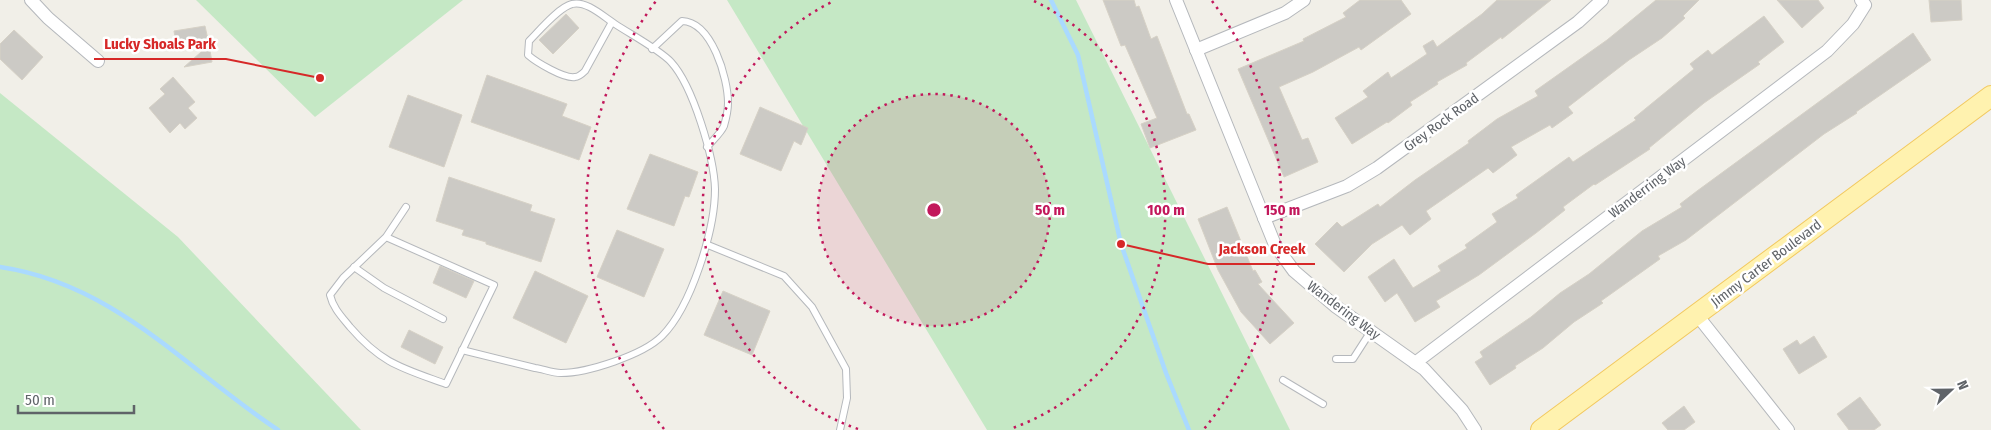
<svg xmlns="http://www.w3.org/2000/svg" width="1991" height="430" font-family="'Fira Sans Condensed',sans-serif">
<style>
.green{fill:#c5e8c5}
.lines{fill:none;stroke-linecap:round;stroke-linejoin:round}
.stream{stroke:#aadaff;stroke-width:4.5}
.building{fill:#cccac5;stroke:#d6d1c6}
.service-casing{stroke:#b5b8bc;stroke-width:8}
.minor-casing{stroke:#b5b8bc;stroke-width:14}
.primary-casing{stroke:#f2c960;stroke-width:22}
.service{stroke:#fff;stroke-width:6}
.minor{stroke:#fff;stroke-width:12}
.primary{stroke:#fff2af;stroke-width:20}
.ring{fill:none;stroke:#c2185b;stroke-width:2.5;stroke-dasharray:2.5 5}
.labels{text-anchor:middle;stroke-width:5;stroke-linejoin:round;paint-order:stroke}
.street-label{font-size:14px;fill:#5f6368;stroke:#fff}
.centre{fill:#c2185b;stroke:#fff;stroke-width:2.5}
.ring-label{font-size:15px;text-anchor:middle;font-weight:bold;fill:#c2185b;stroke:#fff;stroke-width:5;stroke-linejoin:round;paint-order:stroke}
.leader{fill:none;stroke:#d62828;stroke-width:2}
.callout-dot{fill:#d62828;stroke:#fff;stroke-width:2}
.callout-label{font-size:15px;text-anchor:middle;font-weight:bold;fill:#d62828;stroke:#fff;stroke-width:5;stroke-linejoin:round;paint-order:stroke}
</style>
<rect width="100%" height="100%" fill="#f1efe8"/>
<!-- green -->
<g class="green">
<path d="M196 0H463L315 117Z"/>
<path d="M727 0H1076L1290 430H987Z"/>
<path d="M0 93 178 237 361 430H0Z"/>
</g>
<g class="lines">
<!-- stream -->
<g class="stream">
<path d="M1051 0 1078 55 1121 244 1166 373 1189 430"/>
<path d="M0 267C115 284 186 369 278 430"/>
</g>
</g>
<!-- building -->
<g class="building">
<path d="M1103 0H1134L1136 7 1139 6 1151 39 1157 36 1187 114H1189L1196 130 1150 148 1141 124 1157 118 1125 45 1121 46Z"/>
<path d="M1360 0H1401L1411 14 1361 50 1359 47 1313 72 1279 87 1302 140 1308 138 1318 162 1284 177 1238 69 1304 41 1303 39 1346 17 1343 13Z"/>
<path d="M1497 0H1551L1502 39 1501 37 1466 63 1467 65 1437 82 1438 84 1410 102 1412 105 1388 123 1387 122 1352 144 1335 118 1368 97 1363 91 1388 72 1391 78 1427 54 1423 46 1433 40 1437 47 1482 14Z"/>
<path d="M1656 0H1699L1683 16 1685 18 1662 38 1629 60 1568 107 1573 113 1552 128 1550 125 1511 147 1517 155 1493 173 1488 168 1426 211 1431 219 1410 235 1402 225 1372 244 1344 272 1315 244 1337 222 1342 227 1378 204 1380 207 1415 180 1469 143 1468 141 1497 119 1538 96 1535 91 1607 40Z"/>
<path d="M1777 0H1818L1824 8 1802 28Z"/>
<path d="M1929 0H1961L1962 20 1931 22Z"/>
<path d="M566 14 579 28 553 54 539 40Z"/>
<path d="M1764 16 1784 42 1758 62 1760 64 1704 103 1649 148 1650 149 1595 185 1594 184 1563 207 1565 210 1536 233 1479 275 1436 301 1440 307 1415 322 1397 293 1385 302 1368 277 1394 259 1413 288 1441 271 1438 266 1467 248 1465 245 1497 222 1492 214 1518 198 1516 195 1569 157 1573 162 1636 120 1634 118 1694 69 1690 64 1708 50 1712 55Z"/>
<path d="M205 26 209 44 177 49 174 31Z"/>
<path d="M14 30 43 57 22 80 0 59V44Z"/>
<path d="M1913 33 1931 60 1856 112 1857 113 1824 134 1686 240 1658 256 1660 259 1601 301 1603 303 1574 322 1543 348 1515 366 1516 368 1490 385 1475 362 1483 357 1480 352 1531 317 1560 293 1589 274 1642 231 1682 207 1680 204 1697 191Z"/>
<path d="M209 45 212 62 184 67Z"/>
<path d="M487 75 567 104 562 116 591 127 579 160 471 122Z"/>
<path d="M173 77 195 102 188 108 197 118 185 129 180 123 170 133 149 108 165 94 160 89Z"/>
<path d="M408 95 462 115 444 167 389 147Z"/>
<path d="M760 107 808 128 801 145 794 141 781 171 740 154Z"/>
<path d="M650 154 698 172 689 197 685 196 674 226 627 209Z"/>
<path d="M449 177 532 205 530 211 555 219 541 262 486 244V242L462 235 464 230 436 221Z"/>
<path d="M1227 207 1253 271 1255 270 1262 282 1258 284 1294 323 1270 344 1241 312 1218 270 1198 219Z"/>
<path d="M617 230 664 249 644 297 597 277Z"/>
<path d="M440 266 474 281 466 298 433 283Z"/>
<path d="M535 271 588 296 566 343 513 318Z"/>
<path d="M723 291 770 311 752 355 704 335Z"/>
<path d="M409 330 443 347 435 364 401 347Z"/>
<path d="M1814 336 1827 357 1799 374 1783 349 1797 340 1800 345Z"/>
<path d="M1860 397 1881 425 1874 430H1849L1837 414Z"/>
<path d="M1684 406 1695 422 1684 430H1668L1662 423Z"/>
</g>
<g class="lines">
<defs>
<g id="service">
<path d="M652 49 682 21C712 22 728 78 728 103 728 110 726 119 724 126 721 133 712 141 707 147"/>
<path d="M386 237 494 285 446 384C402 368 382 364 350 327 342 317 333 308 330 295L343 278 386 237 406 207"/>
<path d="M708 245 784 276 812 307 846 369 847 398 840 430"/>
<path d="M354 267 384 288 443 319"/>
<path d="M462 350C486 356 510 362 535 368 543 369 552 373 561 373 587 373 643 355 662 336 691 307 715 230 715 189 714 157 693 86 671 62 660 50 630 34 615 24 604 17 586 0 572 4 559 7 539 31 529 41L528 55C536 62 564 79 575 77 579 77 582 74 585 71L612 22"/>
<path d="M1336 359H1353L1371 331"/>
<path d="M1283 380 1323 404"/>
</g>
<g id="minor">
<path d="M31 0 48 18 98 61"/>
<path d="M1176 0 1275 245 1294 271 1335 306 1424 369 1462 410 1475 430"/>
<path d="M1196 50 1285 13 1304 0"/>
<path d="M1264 218 1347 186 1377 168 1578 22 1602 0"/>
<path d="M1697 315 1788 430"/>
<path d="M1415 363 1827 51 1853 24 1865 5 1861 0"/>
</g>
<path id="primary" d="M1541 430 1991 96"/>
</defs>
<!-- service casing -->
<use href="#service" class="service-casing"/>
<!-- minor casing -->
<use href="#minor" class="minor-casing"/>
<!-- primary casing -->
<use href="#primary" class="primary-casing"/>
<!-- service -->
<use href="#service" class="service"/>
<!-- minor -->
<use href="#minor" class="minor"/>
<!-- primary -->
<use href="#primary" class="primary"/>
</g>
<!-- distance rings -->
<circle cx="934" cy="210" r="116" fill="#c2185b" fill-opacity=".12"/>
<g class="ring">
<circle cx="934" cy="210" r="116"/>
<path d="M858 429A232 232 0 0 1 834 1M1034 1A232 232 0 0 1 1010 429"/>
<path d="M664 429A348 348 0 0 1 656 1M1212 1A348 348 0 0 1 1204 429"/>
</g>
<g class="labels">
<!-- street labels -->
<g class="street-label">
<text transform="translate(1441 122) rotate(-36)" y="5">Grey Rock Road</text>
<text transform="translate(1647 187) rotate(-37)" y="5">Wanderring Way</text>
<text transform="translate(1766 263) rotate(-37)" y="5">Jimmy Carter Boulevard</text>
<text transform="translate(1344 310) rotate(37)" y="5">Wandering Way</text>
</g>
</g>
<circle cx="934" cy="210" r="8" class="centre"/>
<g class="ring-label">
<text x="1050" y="215">50 m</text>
<text x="1166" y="215">100 m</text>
<text x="1282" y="215">150 m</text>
</g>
<!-- callouts -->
<path class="leader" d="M320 78L226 59H94M1121 244L1208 264H1315"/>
<g class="callout-dot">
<circle cx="320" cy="78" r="5"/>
<circle cx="1121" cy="244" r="5"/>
</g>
<g class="callout-label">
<text x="160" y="49">Lucky Shoals Park</text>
<text x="1262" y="254">Jackson Creek</text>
</g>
<!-- north arrow -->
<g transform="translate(1951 390) rotate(68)" stroke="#ffffff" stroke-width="4" paint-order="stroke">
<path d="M0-4L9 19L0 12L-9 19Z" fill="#5f6368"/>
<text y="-8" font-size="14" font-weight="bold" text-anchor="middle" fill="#5f6368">N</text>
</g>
<!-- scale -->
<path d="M18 405v8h116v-8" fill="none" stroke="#5f6368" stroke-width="2.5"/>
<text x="25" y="405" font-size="15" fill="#5f6368" stroke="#ffffff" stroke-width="4" paint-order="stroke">50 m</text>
</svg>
